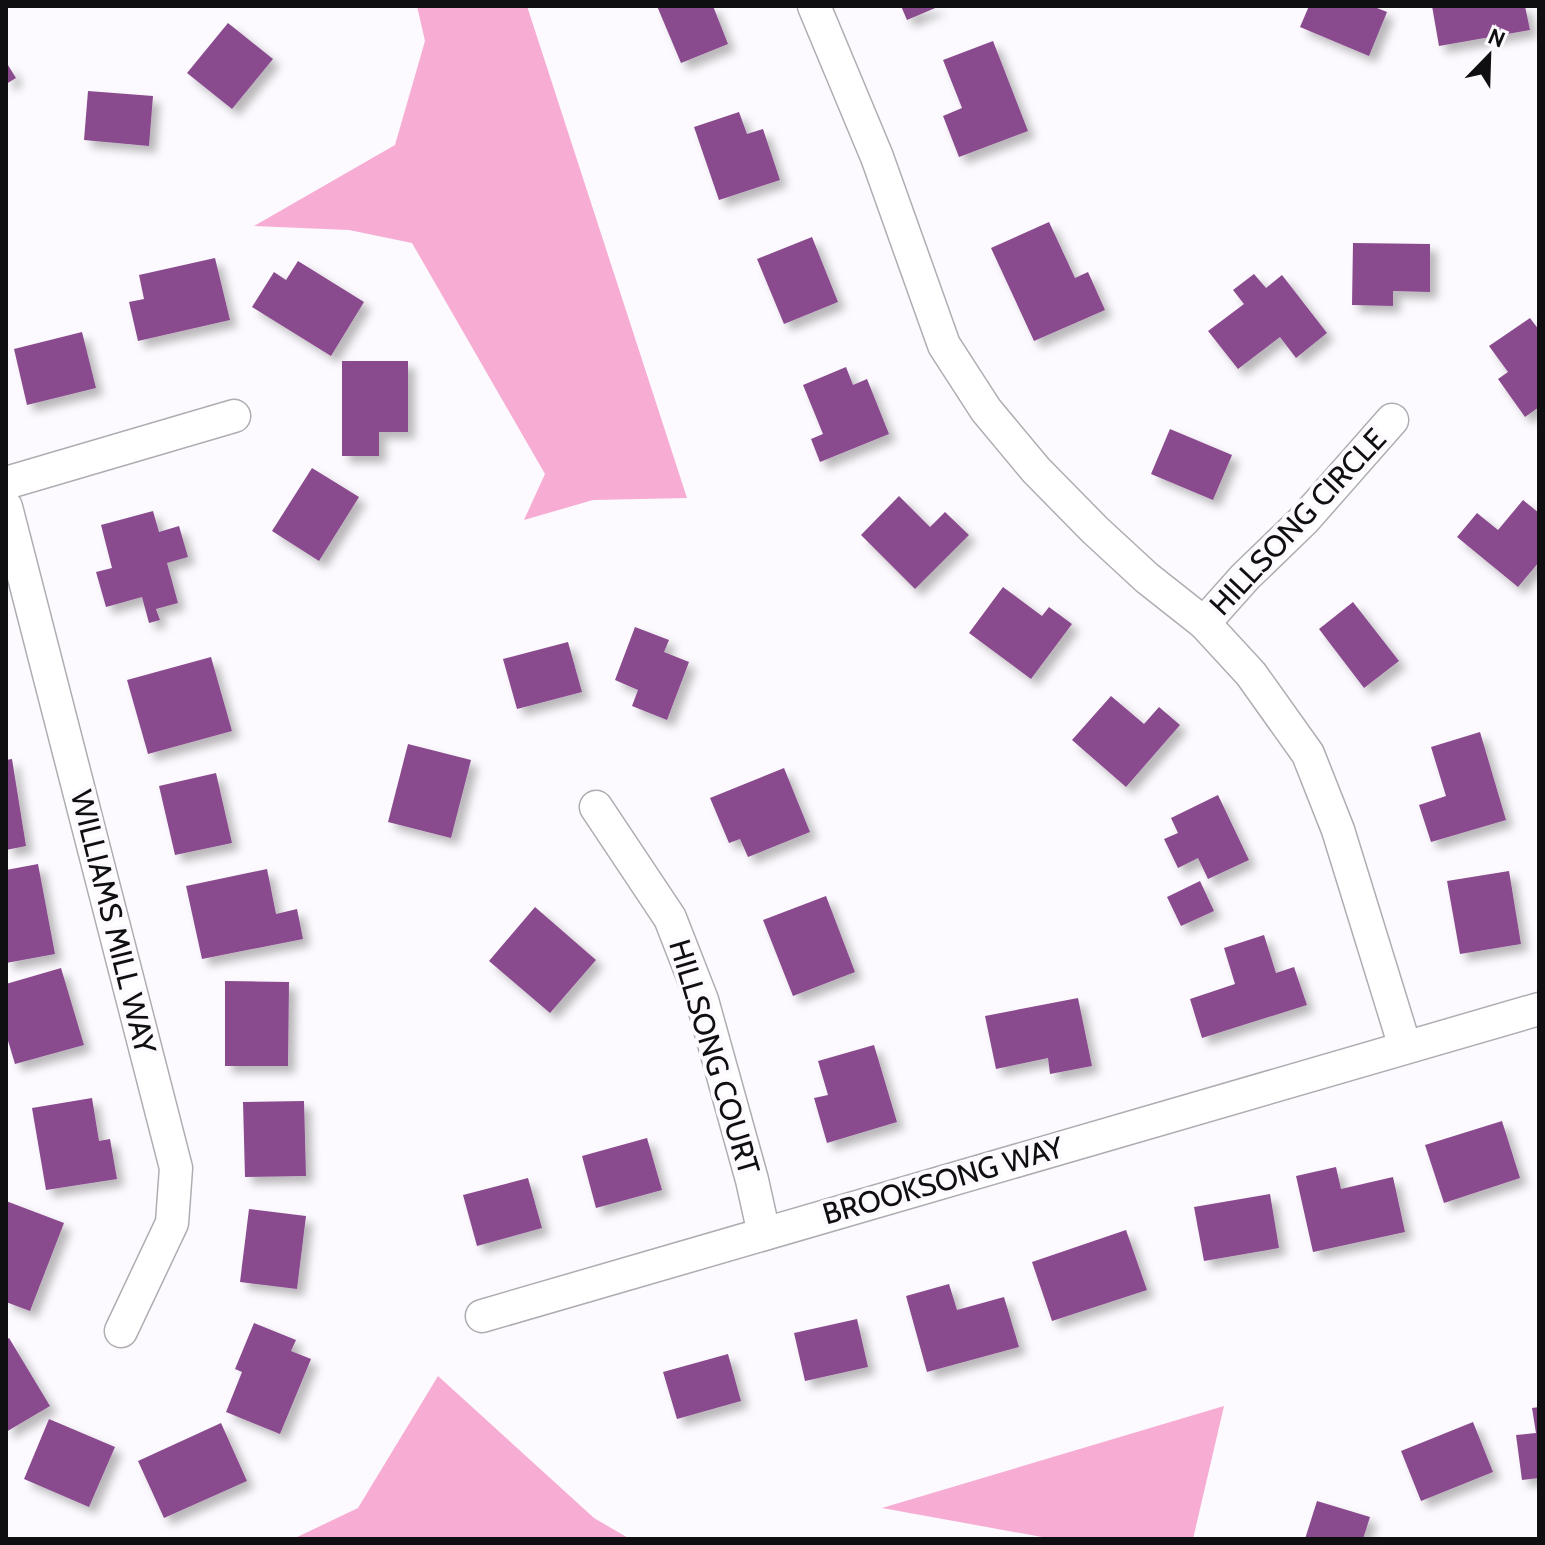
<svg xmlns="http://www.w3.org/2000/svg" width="1545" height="1545" font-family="Cabin,sans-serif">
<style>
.forest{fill:#f7acd3}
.building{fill:#8a4b8e;filter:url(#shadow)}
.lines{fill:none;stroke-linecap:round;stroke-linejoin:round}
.minor-casing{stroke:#afadb2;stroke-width:35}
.minor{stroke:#fff;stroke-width:32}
.labels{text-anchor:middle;stroke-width:8;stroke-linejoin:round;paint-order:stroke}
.street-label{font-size:30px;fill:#0f0e10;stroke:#fcfafe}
</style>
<defs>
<filter id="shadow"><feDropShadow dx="7" dy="7" stdDeviation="4" flood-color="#0004"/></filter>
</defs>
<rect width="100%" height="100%" fill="#fcfafe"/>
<!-- forest -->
<g class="forest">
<path d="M417 6H527L687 498 593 500 524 520 545 474 412 243 349 230 254 226 395 145 425 41Z"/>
<path d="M438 1376 594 1518 630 1539H293L358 1508Z"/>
<path d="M1224 1406 1193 1539H1053L882 1508Z"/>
</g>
<!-- building -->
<g class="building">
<path d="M657 6H713L728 44 681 63Z"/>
<path d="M901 6H940L907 20Z"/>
<path d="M1309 6H1372L1387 12 1369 56 1300 27Z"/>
<path d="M1432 6H1525L1530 30 1439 46Z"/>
<path d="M228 23 273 59 232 109 187 73Z"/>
<path d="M993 41 1028 131 959 157 943 116 962 108 943 60Z"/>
<path d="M6 62 16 78 6 84Z"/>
<path d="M88 91 153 96 149 146 84 140Z"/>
<path d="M739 112 747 134 763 129 780 180 719 200 694 127Z"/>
<path d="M1049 222 1075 278 1088 272 1105 310 1034 341 991 248Z"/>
<path d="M812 237 838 302 784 324 757 259Z"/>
<path d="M1353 243 1430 244V292L1393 291V306L1352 305Z"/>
<path d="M215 258 230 320 138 341 129 302 144 299 139 275Z"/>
<path d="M298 261 364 302 331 356 252 307 274 272 286 280Z"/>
<path d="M1254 274 1266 288 1282 275 1327 333 1296 358 1280 337 1238 369 1208 331 1244 304 1233 290Z"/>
<path d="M1530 318 1539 330V407L1525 417 1498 379 1508 372 1489 346Z"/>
<path d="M82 332 96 388 27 405 14 349Z"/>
<path d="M342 361H408V432H379V456H342Z"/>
<path d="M846 367 853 385 867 379 889 434 820 462 811 439 823 434 803 385Z"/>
<path d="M1170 429 1232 455 1213 500 1151 474Z"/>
<path d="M312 468 359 497 319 561 272 531Z"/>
<path d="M899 496 930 527 945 512 969 535 915 589 861 535Z"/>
<path d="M1523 500 1539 513V562L1518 587 1457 537 1477 513 1498 530Z"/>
<path d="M153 511 159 532 179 526 188 557 167 563 178 603 156 609 160 620 149 623 142 597 106 607 96 572 112 568 101 525Z"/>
<path d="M1003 587 1042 616 1049 607 1072 624 1031 679 969 633Z"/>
<path d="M1353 602 1399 661 1364 688 1319 629Z"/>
<path d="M635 627 669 640 664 652 689 662 667 720 632 706 638 690 615 680Z"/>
<path d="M568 642 582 692 517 709 503 659Z"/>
<path d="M211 657 232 731 148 754 127 680Z"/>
<path d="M1111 696 1144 724 1159 707 1180 725 1126 787 1072 740Z"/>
<path d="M1480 732 1506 820 1431 842 1419 805 1446 796 1431 747Z"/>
<path d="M408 744 471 760 451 838 388 822Z"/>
<path d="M12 759 26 846 6 850V760Z"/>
<path d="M784 768 810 832 748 857 740 839 729 843 710 798Z"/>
<path d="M216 773 232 843 175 855 159 786Z"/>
<path d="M1218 795 1249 860 1208 879 1198 858 1178 868 1164 839 1178 833 1171 818Z"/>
<path d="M38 864 55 954 6 963V870Z"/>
<path d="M267 869 276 914 297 909 303 939 202 959 186 886Z"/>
<path d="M1509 871 1521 944 1460 954 1447 881Z"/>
<path d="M1200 881 1214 911 1181 926 1167 897Z"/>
<path d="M826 896 855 972 793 996 763 920Z"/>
<path d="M535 907 596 960 550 1013 489 961Z"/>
<path d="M1264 935 1276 973 1294 967 1307 1005 1202 1038 1190 999 1235 984 1224 948Z"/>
<path d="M61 968 84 1045 15 1064 6 1034V984Z"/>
<path d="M225 981 289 982 288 1066H225Z"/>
<path d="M1078 998 1092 1066 1050 1074 1048 1058 996 1069 985 1016Z"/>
<path d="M874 1045 897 1122 827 1143 814 1098 828 1095 818 1061Z"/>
<path d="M92 1098 99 1141 110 1139 117 1179 46 1190 32 1108Z"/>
<path d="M304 1101 306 1176 245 1177 243 1102Z"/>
<path d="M1502 1121 1520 1178 1444 1203 1425 1145Z"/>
<path d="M647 1138 662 1190 596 1208 582 1156Z"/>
<path d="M1336 1167 1341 1189 1393 1177 1405 1232 1313 1252 1296 1176Z"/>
<path d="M528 1178 542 1228 477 1246 463 1195Z"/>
<path d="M1270 1194 1279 1248 1204 1261 1194 1207Z"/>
<path d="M6 1201 64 1223 30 1311 6 1302Z"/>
<path d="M249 1209 306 1216 297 1289 240 1282Z"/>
<path d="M1126 1230 1147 1290 1052 1321 1032 1262Z"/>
<path d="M949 1284 957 1310 1004 1297 1019 1347 927 1372 906 1296Z"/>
<path d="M857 1319 868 1367 805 1381 794 1333Z"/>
<path d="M254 1323 296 1340 291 1351 311 1359 280 1434 226 1412 242 1372 235 1369Z"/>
<path d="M9 1338 50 1406 6 1432V1340Z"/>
<path d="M728 1354 741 1401 677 1419 663 1372Z"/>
<path d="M1539 1407V1478L1522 1480 1516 1435 1536 1433 1532 1408Z"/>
<path d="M49 1419 115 1447 89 1507 24 1479Z"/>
<path d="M1473 1422 1493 1472 1421 1501 1401 1451Z"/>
<path d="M221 1423 247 1481 164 1518 138 1461Z"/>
<path d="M1317 1501 1370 1517 1363 1539H1305Z"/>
</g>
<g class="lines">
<defs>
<g id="minor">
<path d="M814 6 877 157 944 345 986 410 1036 470 1095 530 1147 578 1204 623 1251 674 1308 754 1338 830 1405 1047"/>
<path d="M6 483 234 416"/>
<path d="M6 507 176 1168 172 1223 121 1331"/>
<path d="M1204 623 1245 577 1304 520 1392 420"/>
<path d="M596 807 670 918 702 1000 752 1180 764 1234"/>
<path d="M482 1316 1539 1009"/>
</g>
</defs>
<!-- minor casing -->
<use href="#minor" class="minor-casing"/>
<!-- minor -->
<use href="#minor" class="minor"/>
</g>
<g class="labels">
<!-- street labels -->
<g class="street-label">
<text transform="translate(1298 522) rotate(-47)" y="10">HILLSONG CIRCLE</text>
<text transform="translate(113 922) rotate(76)" y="10">WILLIAMS MILL WAY</text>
<text transform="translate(714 1057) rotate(73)" y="10">HILLSONG COURT</text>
<text transform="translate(943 1181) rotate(-16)" y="10">BROOKSONG WAY</text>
</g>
</g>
<!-- border -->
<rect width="1545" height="1545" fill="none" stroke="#0f0e10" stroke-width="16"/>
<!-- north arrow -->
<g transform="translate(1489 56) rotate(23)" stroke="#fcfafe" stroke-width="6" paint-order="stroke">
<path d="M0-6L14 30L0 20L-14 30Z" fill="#0f0e10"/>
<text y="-12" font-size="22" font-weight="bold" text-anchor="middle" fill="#0f0e10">N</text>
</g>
</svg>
